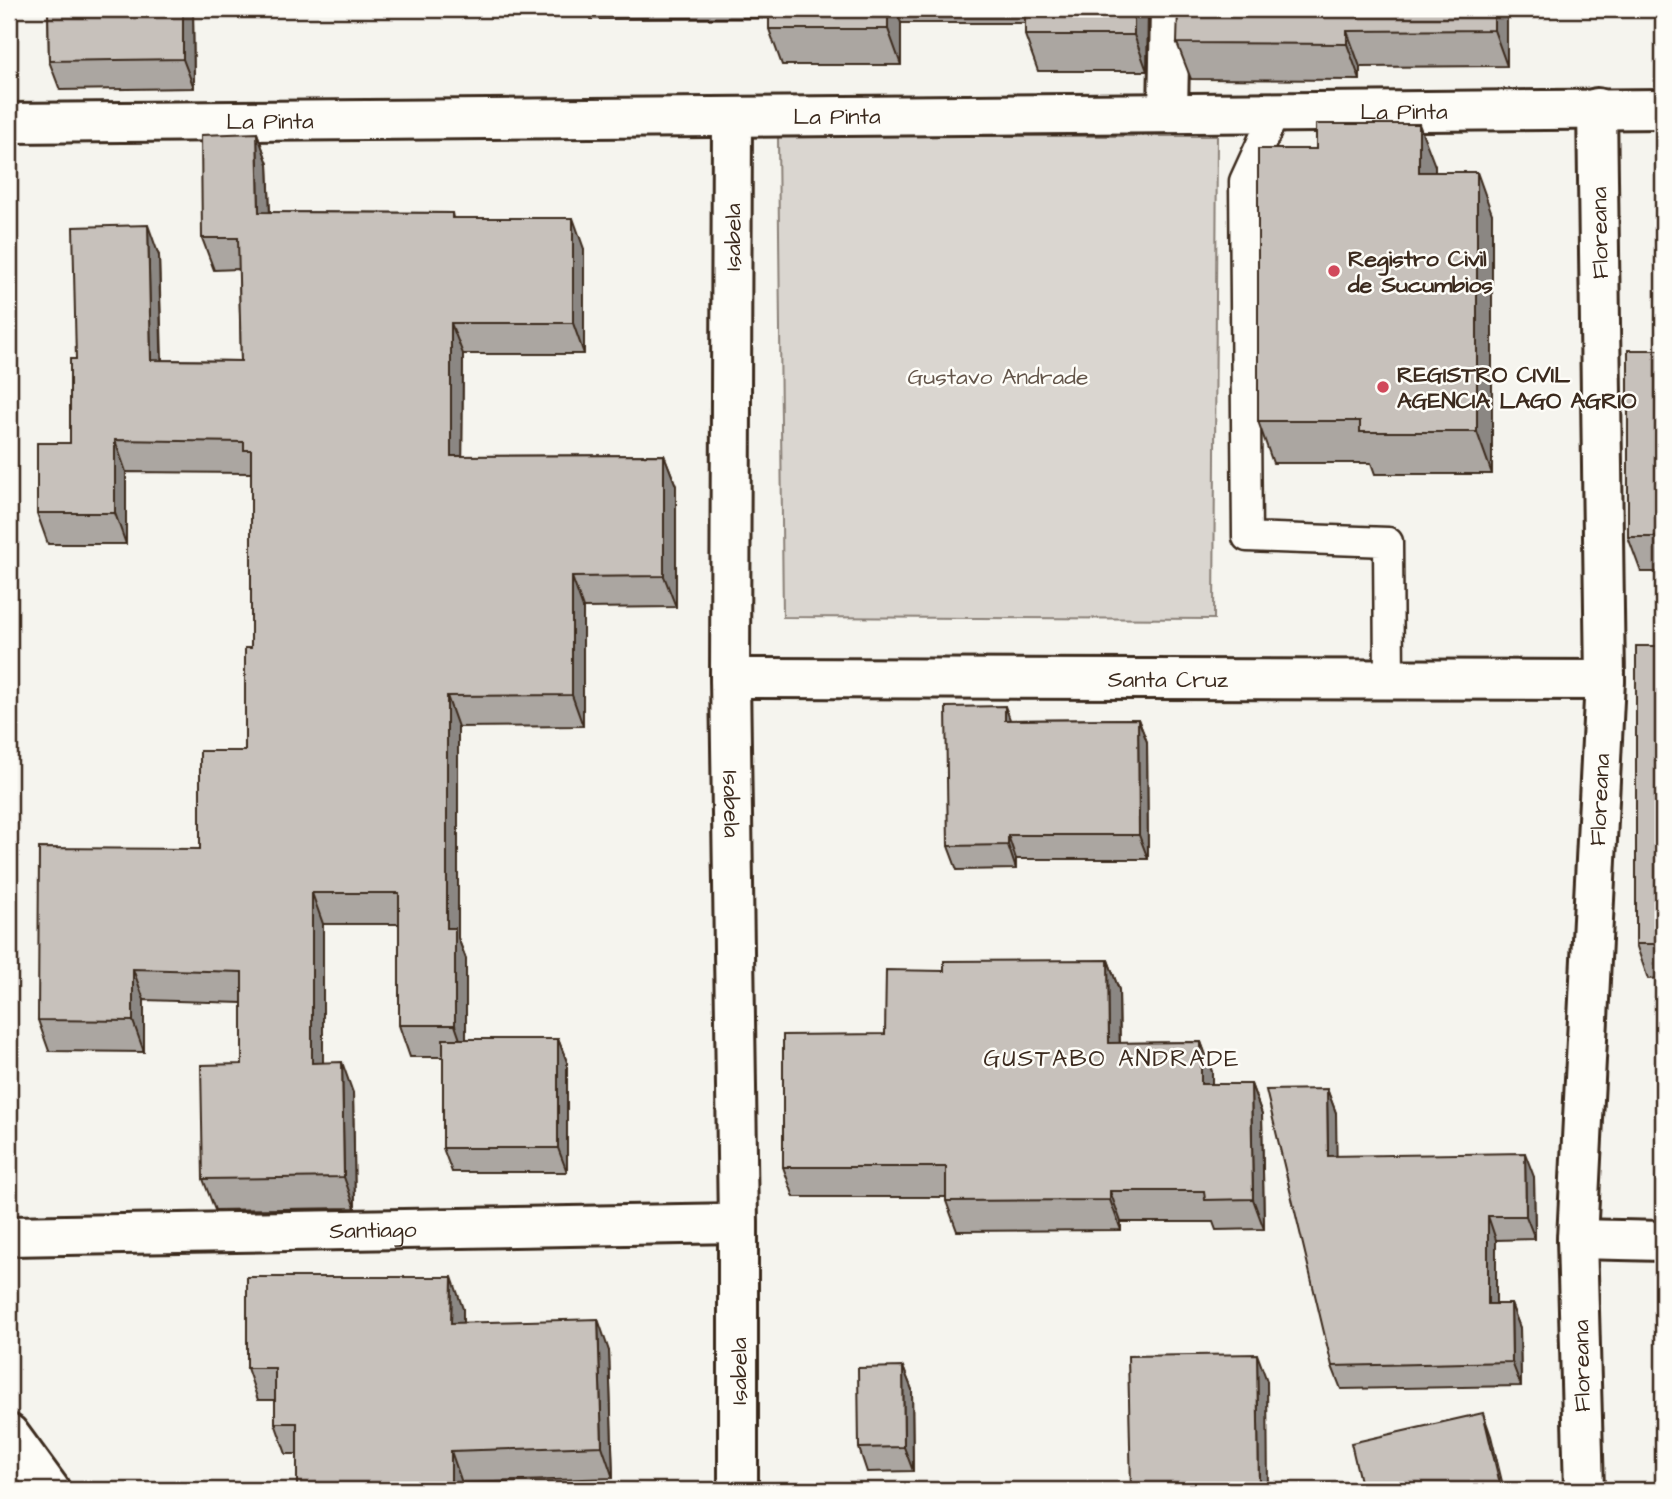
<svg xmlns="http://www.w3.org/2000/svg" width="1672" height="1499" font-family="'Architects Daughter',sans-serif">
<style>
.green{fill:#dad6d0;stroke:#8a8077;stroke-width:2}
.lines{fill:none;stroke-linecap:round;stroke-linejoin:round}
.lane-casing{stroke:#3b2a1e;stroke-width:33}
.street-casing{stroke:#3b2a1e;stroke-width:44}
.highway-casing{stroke:#3b2a1e;stroke-width:44}
.lane{stroke:#fdfcf7;stroke-width:28}
.street{stroke:#fdfcf7;stroke-width:38}
.highway{stroke:#fdfcf7;stroke-width:38}
.wall{fill:#aba6a1;stroke:#3b2a1e;stroke-width:2}
.shaded-wall{fill:#8b8783;stroke:#3b2a1e;stroke-width:2}
.building{fill:#c7c1bb;stroke:#3b2a1e;stroke-width:2}
.poi-dot{fill:#d1495b;stroke:#fdfcf7;stroke-width:2.5}
.labels{text-anchor:middle;stroke-width:5;stroke-linejoin:round;paint-order:stroke}
.street-label{font-size:23px;fill:#3b2a1e;stroke:#fdfcf7}
.poi-label{font-size:23px;font-weight:bold;fill:#3b2a1e;stroke:#fdfcf7;text-anchor:start}
.park-label{font-size:23px;fill:#63554a;stroke:#fdfcf7}
.neighbourhood-label{font-size:24px;letter-spacing:2px;fill:#3b2a1e;stroke:#fdfcf7}
</style>
<rect width="100%" height="100%" fill="#f5f4ee"/>
<filter id="ink" filterUnits="userSpaceOnUse"><feTurbulence type="fractalNoise" baseFrequency=".0143" numOctaves="2"/><feDisplacementMap in="SourceGraphic" scale="14" xChannelSelector="R" yChannelSelector="G"/><feConvolveMatrix kernelMatrix="1 2 1 2 8 2 1 2 1" color-interpolation-filters="sRGB"/></filter>
<g filter="url(#ink)">
<!-- green -->
<path class="green" d="M778 136H1217L1214 619 783 617Z"/>
<g class="lines">
<defs>
<path id="lane" d="M1276 111 1244 181 1247 537 1388 542 1389 680"/>
<g id="street">
<path d="M1168 112 1170 9"/>
<path id="s1" d="M732 118 730 678 738 1223V1490"/>
<path id="s2" d="M9 123 1663 109"/>
<path id="s3" d="M730 678 1605 680"/>
<path id="s4" d="M9 1236 738 1223"/>
<path d="M1577 1239 1663 1241"/>
<path id="s5" d="M1584 1490 1577 1239 1605 680 1597 108"/>
</g>
<path id="highway" d="M9 1434 50 1490"/>
</defs>
<!-- lane casing -->
<use href="#lane" class="lane-casing"/>
<!-- street casing -->
<use href="#street" class="street-casing"/>
<!-- highway casing -->
<use href="#highway" class="highway-casing"/>
<!-- lane -->
<use href="#lane" class="lane"/>
<!-- street -->
<use href="#street" class="street"/>
<!-- highway -->
<use href="#highway" class="highway"/>
</g>
<!-- wall -->
<g class="wall">
<path d="M48 9H193L194 88 60 90 49 61Z"/>
<path d="M587 9H1148L1147 71H1038L1025 35V23H901V65H782L769 29V18L591 19Z"/>
<path d="M1507 9V66L1360 67V80L1191 79 1177 43Z"/>
<path d="M257 133 268 164 270 212 452 213 453 218 584 249V354H463L462 456 664 455 676 486V607L583 608V726L458 727V938L466 959V1039H558L567 1062V1172H452L443 1148V1057H410L399 1025V924H323V1062L353 1093 355 1208 215 1210 203 1179 242 1064V1003L144 1000V1052L49 1051 38 1020 200 849 245 751 251 648V473L126 472V544H48L37 513 70 443 76 359 159 256 162 360 241 361 239 269 214 270 202 238Z"/>
<path d="M1435 166V172L1492 214V474H1375L1371 463H1273L1258 421Z"/>
<path d="M1663 350V572H1641L1628 537Z"/>
<path d="M1663 646V978L1648 979 1636 944Z"/>
<path d="M1138 719 1147 742 1148 859H1016V869L957 870 948 846 1010 720Z"/>
<path d="M1108 960 1119 990 1120 1043 1201 1042 1212 1072V1084H1251L1262 1114 1264 1229 1216 1230 1213 1222H1121V1230L957 1231 946 1201V1197H794L783 1167 885 1034 944 971Z"/>
<path d="M1327 1089 1336 1113V1156L1534 1177 1535 1239 1496 1240V1304H1511L1520 1328 1521 1386 1341 1389 1332 1366Z"/>
<path d="M463 1309V1323L609 1351 613 1478 462 1483 297 1454H286L275 1423V1400H258L247 1368Z"/>
<path d="M903 1367 912 1390 913 1471 867 1472 859 1448Z"/>
</g>
<!-- shaded-wall -->
<g class="shaded-wall">
<path d="M183 9H193L194 88 183 59Z"/>
<path d="M888 9H896L901 23V65L888 29Z"/>
<path d="M1134 9H1148L1147 71 1134 35Z"/>
<path d="M1494 9H1507V66L1494 30Z"/>
<path d="M1347 31 1360 67V80L1347 44Z"/>
<path d="M1419 124 1435 166V214L1419 172Z"/>
<path d="M257 133 268 164 271 243 259 212Z"/>
<path d="M1477 172 1492 214V474L1477 432Z"/>
<path d="M573 218 584 249V354L573 323Z"/>
<path d="M148 225 159 256 162 391 151 360Z"/>
<path d="M451 323 463 354 462 487 451 456Z"/>
<path d="M115 440 126 472V544L115 513Z"/>
<path d="M664 455 676 486V607L664 576Z"/>
<path d="M572 577 583 608V726L572 695Z"/>
<path d="M447 696 458 727V938L466 959V1057L455 1025 447 928Z"/>
<path d="M1005 706 1014 730 1005 720Z"/>
<path d="M1138 719 1147 742 1148 859 1139 835Z"/>
<path d="M1008 835 1016 859V869L1008 845Z"/>
<path d="M312 893 323 924V1094L312 1063Z"/>
<path d="M1108 960 1119 990 1120 1074 1109 1043Z"/>
<path d="M133 969 144 1000V1052L133 1021Z"/>
<path d="M558 1039 567 1062V1172L558 1148Z"/>
<path d="M1201 1042 1212 1072V1115L1201 1084Z"/>
<path d="M342 1062 353 1093 355 1208 344 1177Z"/>
<path d="M1251 1084 1262 1114 1264 1229 1253 1199Z"/>
<path d="M1327 1089 1336 1113 1337 1180 1328 1156Z"/>
<path d="M1525 1153 1534 1177 1535 1239 1526 1216Z"/>
<path d="M1110 1191 1121 1222V1230L1110 1200Z"/>
<path d="M1488 1216 1496 1240V1328L1488 1304Z"/>
<path d="M452 1277 463 1309V1354L451 1323Z"/>
<path d="M1511 1304 1520 1328 1521 1386 1512 1362Z"/>
<path d="M598 1319 609 1351 613 1478 602 1446Z"/>
<path d="M1257 1354 1267 1381 1268 1490H1259Z"/>
<path d="M903 1367 912 1390 913 1471 904 1447Z"/>
<path d="M1483 1413 1491 1436 1504 1490H1502L1501 1488Z"/>
<path d="M451 1451 462 1483V1490H451Z"/>
</g>
<!-- building -->
<g class="building">
<path d="M48 9H183V59L49 61Z"/>
<rect x="769" y="9" width="119" height="20"/>
<rect x="1025" y="9" width="109" height="26"/>
<path d="M1178 9H1494V30L1347 31V44L1177 43Z"/>
<path d="M1316 124H1419V172H1477V432H1360V421H1258V149H1316Z"/>
<path d="M257 133 259 212 452 213V218H573V323H451V456L664 455V576L572 577V695L447 696V928H455V1025H399V893H312V1063L342 1062 344 1177 203 1179 201 1065 242 1064V972L133 969V1021L38 1020 39 848 200 849V751H245V648H251V450H244V442L115 440V513H37V443H70V359H76L73 227 148 225 151 360 241 361 238 238H202L201 135Z"/>
<rect x="1628" y="350" width="35" height="187"/>
<rect x="1636" y="646" width="27" height="298"/>
<path d="M1005 706V720L1138 719 1139 835H1008V845L948 846 946 707Z"/>
<path d="M1108 960 1109 1043 1201 1042V1084H1251L1253 1199 1205 1200 1204 1191H1110V1200L946 1201V1167H783V1035L885 1034 886 970 944 971V961Z"/>
<rect x="443" y="1039" width="115" height="109"/>
<path d="M1327 1089 1328 1156 1525 1153 1526 1216H1488V1304H1511L1512 1362 1332 1366 1266 1090Z"/>
<path d="M247 1277H452L451 1323 598 1319 602 1446 451 1451V1490H297V1423H275V1368H247Z"/>
<path d="M1257 1354 1259 1490H1131L1128 1356Z"/>
<path d="M903 1367 904 1447 859 1448 858 1368Z"/>
<path d="M1483 1413 1501 1488 1490 1490H1362L1351 1443Z"/>
</g>
</g>
<!-- markers -->
<g class="poi-dot">
<circle cx="1334" cy="271" r="7"/>
<circle cx="1383" cy="387" r="7"/>
</g>
<g class="labels">
<!-- street labels -->
<g class="street-label">
<text dy="8" stroke="none"><textPath href="#s2" startOffset="1395">La Pinta</textPath></text>
<text dy="8" stroke="none"><textPath href="#s2" startOffset="828">La Pinta</textPath></text>
<text dy="8" stroke="none"><textPath href="#s2" startOffset="261">La Pinta</textPath></text>
<text transform="translate(1599 233) rotate(-91)" y="8">Floreana</text>
<text transform="translate(732 237) rotate(-90)" y="8">Isabela</text>
<text dy="8" stroke="none"><textPath href="#s3" startOffset="438">Santa Cruz</textPath></text>
<text dy="8" stroke="none"><textPath href="#s5" startOffset="691">Floreana</textPath></text>
<text dy="8" stroke="none"><textPath href="#s1" startOffset="686">Isabela</textPath></text>
<text dy="8" stroke="none"><textPath href="#s4" startOffset="364">Santiago</textPath></text>
<text transform="translate(1581 1366) rotate(-91)" y="8">Floreana</text>
<text transform="translate(738 1371) rotate(-90)" y="8">Isabela</text>
</g>
<!-- poi labels -->
<g class="poi-label">
<text x="1348" y="266">Registro Civil<tspan x="1348" dy="26">de Sucumbios</tspan></text>
<text x="1397" y="382">REGISTRO CIVIL<tspan x="1397" dy="26">AGENCIA LAGO AGRIO</tspan></text>
</g>
<!-- park labels -->
<g class="park-label">
<text x="998" y="384">Gustavo Andrade</text>
</g>
<!-- neighbourhood labels -->
<g class="neighbourhood-label">
<text x="1112" y="1066">GUSTABO ANDRADE</text>
</g>
</g>
<!-- margin -->
<rect width="1672" height="1499" fill="none" stroke="#fdfcf7" stroke-width="35"/>
<rect x="18" y="18" width="1637" height="1464" fill="none" stroke="#3b2a1e" stroke-width="2.5" filter="url(#ink)"/>
</svg>
